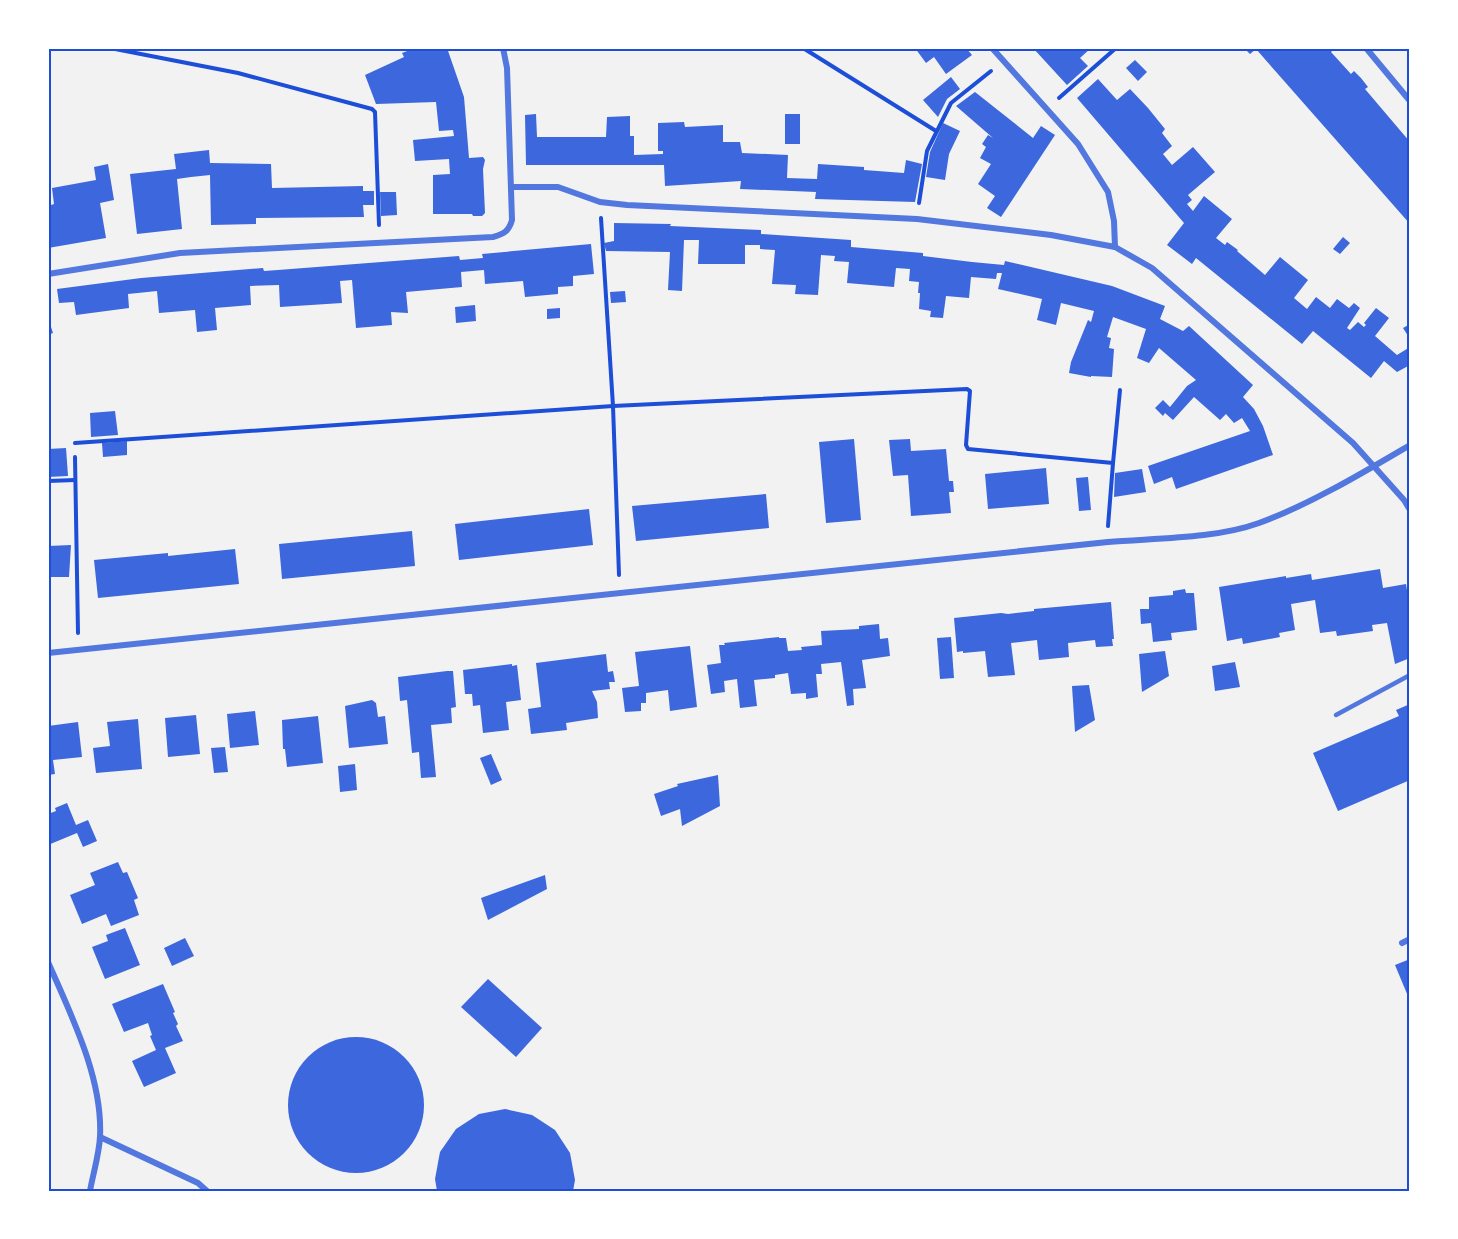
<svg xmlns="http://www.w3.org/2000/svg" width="1458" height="1239" font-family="Overpass,sans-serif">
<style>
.building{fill:#3d67dc}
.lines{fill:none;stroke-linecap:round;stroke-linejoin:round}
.path{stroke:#1d4ed8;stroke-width:4}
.service{stroke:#5277de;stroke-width:4.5}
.minor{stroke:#5277de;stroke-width:6}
.neatline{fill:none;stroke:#1d4ed8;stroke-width:2}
</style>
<rect width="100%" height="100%" fill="#f2f2f2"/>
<!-- building -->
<g class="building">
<path d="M415 48H447L464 97 469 158 483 157 485 160 483 169 485 213 482 216H473L472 214H433V175L450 174 449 159 415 161 413 140 454 136 453 130 439 131 436 102 376 104 365 75 404 57 402 53Z"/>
<path d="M915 48H966L972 55 946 74 934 57 926 63Z"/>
<path d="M1033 48H1091L1080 58 1088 66 1067 85Z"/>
<path d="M1244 48H1335L1331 52 1351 74 1354 71 1361 78 1368 87 1365 89 1410 142V224L1256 49 1250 54Z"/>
<path d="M1135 60 1147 72 1138 81 1126 68Z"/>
<path d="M951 77 960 89 947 99 938 117 923 100Z"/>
<path d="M1098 79 1117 100 1130 89 1148 108 1165 129 1162 133 1172 146 1163 154 1172 165 1193 147 1215 172 1188 195 1192 200 1187 204 1193 211 1204 196 1232 219 1216 238 1225 245 1227 242 1238 250 1237 251 1265 275 1280 257 1308 280 1294 298 1307 309 1316 297 1330 308 1337 299 1349 308 1354 303 1360 308 1347 328 1350 330 1358 322 1364 327 1366 325 1364 323 1376 308 1389 318 1375 336 1397 355 1410 347V365L1397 372 1384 361 1371 378 1313 331 1302 344 1196 258 1192 264 1167 245 1184 223 1077 98Z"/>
<path d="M975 92 1033 138 1041 126 1055 135 1001 217 987 208 995 196 978 184 991 164 980 158 986 147 982 144 988 135 993 138 956 106Z"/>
<path d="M536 114 537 137H606L607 117 630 116V136H634V155L663 154V151H658V123L684 122 685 127 723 125V142H740L742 153 788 155 787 178 817 179 818 164 864 167V170L904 173 906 160 922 164 915 202 815 199 816 192 740 189 741 181 665 186 664 165H526L525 115Z"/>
<rect x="785" y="114" width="15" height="30"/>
<path d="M943 123 960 131 949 154 945 180 926 177 930 152Z"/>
<path d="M209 150 210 163 271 164 272 188 363 186V191H374V205H363L364 217 256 218V224L211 225 210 175 191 177 177 179 182 229 137 234 130 174 176 169 174 154Z"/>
<path d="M108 164 114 200 100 203 106 238 48 248V206L54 204 52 188 96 180 94 167Z"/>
<path d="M380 192H396L397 215 381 216Z"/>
<path d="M614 223 671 224 670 226 761 230V234L851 240V247L923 253V256L972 262 1004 265 1005 261 1112 286 1165 306 1160 319 1183 331 1189 326 1253 385 1243 397 1254 409 1263 426 1273 455 1176 489 1172 477 1154 484 1148 466 1250 431 1242 418 1234 423 1226 414 1220 420 1194 397 1173 420 1165 413 1163 416 1155 408 1163 400 1170 407 1187 386 1196 380 1159 348 1149 363 1137 358 1146 329 1113 317 1107 337 1111 338 1109 348 1114 349 1112 377 1091 376V377L1069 373 1071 362 1084 330 1088 320 1091 322 1094 311 1061 303 1056 325 1037 320 1042 299 998 289 1002 273H997L996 279 971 277 969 298 946 296 943 318 930 317 931 311 919 309 920 293H918L919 282 909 281 910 269 896 268 894 287 847 283 849 262 834 261 835 256 821 255 818 295 795 294 796 285 772 284 775 250 760 249V245H745V264H698L699 240H684L682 291 668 290 670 252 606 251 604 243 614 241Z"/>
<path d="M1343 237 1350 243 1340 254 1333 249Z"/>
<path d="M591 244 594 274 573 276V286L558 287V294L525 297 523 281 485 284 484 270 461 272 462 287 406 292 408 313 391 312 392 325 356 328 352 280 340 281 342 303 280 307 279 285 250 286 251 305 215 308 217 330 197 332 195 310 159 313 157 291 128 294 129 308 76 315 74 302 59 303 57 289 141 278 263 268 264 271 278 270 459 256 460 260 483 258 482 254Z"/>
<path d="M625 291 626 302 611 303 610 292Z"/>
<path d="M475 305 476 321 456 323 455 307Z"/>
<path d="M560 308V318L547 319V309Z"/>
<path d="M48 318 53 333 48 335Z"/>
<path d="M1410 324V339L1403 328Z"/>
<path d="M115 411 118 435 91 437 90 413Z"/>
<path d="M854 439 861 520 826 523 819 442Z"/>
<path d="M910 439 911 451 946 449 949 481H953L954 492H949L951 513 911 516 908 475 893 476 889 440Z"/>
<path d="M127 441V455L103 457 102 443Z"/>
<path d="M66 448 68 476 48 477V449Z"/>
<path d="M1046 468 1049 504 988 509 985 474Z"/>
<path d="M1142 469 1146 492 1114 497 1115 473Z"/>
<path d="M1088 477 1091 510 1079 511 1076 478Z"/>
<path d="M766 494 769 528 636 541 632 506Z"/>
<path d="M589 509 593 545 459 560 455 524Z"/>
<path d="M412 531 415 566 282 579 279 544Z"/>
<path d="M71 545 69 577H48V546Z"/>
<path d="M235 549 239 584 98 598 94 560 168 553V556Z"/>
<path d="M1380 569 1383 588 1406 584 1410 609V658L1395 664 1387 623 1372 625 1373 631 1337 636 1336 631 1320 633 1315 600 1291 604 1295 630 1279 633 1280 637 1243 644 1242 638 1227 641 1219 587 1286 576V578L1311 574 1312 580Z"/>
<path d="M1185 589 1186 593H1194L1197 630 1171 633 1172 640 1153 642 1151 623 1141 624 1140 609H1149V597L1173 595V591Z"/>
<path d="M1111 602 1114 639H1112L1113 646 1096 647 1095 640 1068 643 1069 657 1039 660 1037 640 1011 643 1015 675 988 677 985 651 963 653V651L957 652 954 618 1001 613 1008 614 1034 611V609Z"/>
<path d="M879 624 880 639 888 638 890 656 862 660 866 688 853 689 854 705 847 706 841 662 821 664 822 674H816L818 697 806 699V693L791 694 788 673 775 675V678L754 680 757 706 740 708 737 679 724 681 725 692 711 694 707 665 721 663 719 645H725L724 643 779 637V638H786L788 651 802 650 801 647 822 645 821 631 859 629V626Z"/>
<path d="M951 637 954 678 940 679 937 638Z"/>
<path d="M690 646 697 707 670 711 668 690 646 693V703H641V711L625 712 622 688 639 686 635 652Z"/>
<path d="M1165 651 1169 676 1142 692 1139 654Z"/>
<path d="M606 654 608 672 613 671 615 682H609L610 689 592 691 597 702 598 718 566 723 567 730 531 734 528 709 541 707 536 663Z"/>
<path d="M1235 662 1240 687 1215 691 1212 666Z"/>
<path d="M512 664V666L517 665 521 700 506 702 509 730 483 733 480 705 473 706 472 694H465L463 670Z"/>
<path d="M447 671H453L456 707 451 708 452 723 431 725 436 777 421 778 419 752 412 753 407 700 400 701 398 677Z"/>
<path d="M1089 685 1095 720 1075 732 1072 686Z"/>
<path d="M372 700 376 703 378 717 385 716 388 744 349 748 345 706Z"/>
<path d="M1410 704V780L1338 811 1313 753 1399 716 1396 710Z"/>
<path d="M255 711 259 745 230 748 227 714Z"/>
<path d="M196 715 200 754 168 757 165 718Z"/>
<path d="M318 716 323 763 287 767 285 749H283L282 720Z"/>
<path d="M138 719 142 769 96 773 93 748 110 746 107 722Z"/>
<path d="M78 722 82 757 53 760 55 774 48 775V753L51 752 48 726Z"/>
<path d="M225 747 228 772 214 773 211 748Z"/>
<path d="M491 754 502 780 491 785 480 758Z"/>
<path d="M355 764 357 790 340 792 338 766Z"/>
<path d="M718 775 720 806 682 826 680 809 661 816 654 794 678 786 677 784Z"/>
<path d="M67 803 76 825 88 820 97 841 83 847 77 833 48 845V814L56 811 55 808Z"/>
<path d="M118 862 123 873 127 872 138 898 134 900 139 915 111 926 106 914 82 924 70 895 95 885 90 873Z"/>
<path d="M545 875 547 889 488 920 481 898Z"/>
<path d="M125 928 140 965 105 979 92 947 108 941 106 935Z"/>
<path d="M185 938 194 956 172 966 164 948Z"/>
<path d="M1410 959V1001L1395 965Z"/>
<path d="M488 979 542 1028 516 1057 461 1007Z"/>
<path d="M163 984 175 1012 173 1013 178 1024 176 1026 183 1041 165 1048 176 1073 144 1087 132 1061 156 1050 150 1036 152 1035 148 1023 124 1032 112 1004Z"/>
<circle cx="356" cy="1105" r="68"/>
<path d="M505 1109 532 1115 555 1130 570 1153 575 1180 573 1191H437L435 1179 440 1152 456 1129 479 1114Z"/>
</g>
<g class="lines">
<!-- path -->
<g class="path">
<path d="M110 48 238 73 372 109 375 112 379 225"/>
<path d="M803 48 936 131"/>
<path d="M1059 98 1116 48"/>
<path d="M919 203 927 151 951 103 991 71"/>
<path d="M601 218 613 406 619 575"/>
<path d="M75 443 613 406 967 389 970 391 966 445 968 449 1113 463 1108 526"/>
<path d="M75 457 78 633"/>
<path d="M1113 463 1120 390"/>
<path d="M48 481 75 480"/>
</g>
<!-- service -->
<path class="service" d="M1336 715 1410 675"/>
<!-- minor -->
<g class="minor">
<path d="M992 48 1078 144 1108 192 1114 221 1115 247"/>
<path d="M1366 48 1410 101"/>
<path d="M512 187H558L600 202 627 205 917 219 1051 235 1115 247 1152 268 1353 443 1404 500 1410 510"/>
<path d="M48 274 180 253 493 237C504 234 509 231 512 220L507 68 503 48"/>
<path d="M48 653 1108 542C1155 538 1215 539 1259 523 1309 505 1364 472 1410 445"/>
<path d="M1402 943 1410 939"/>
<path d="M48 962C71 1015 103 1078 100 1137 99 1155 93 1174 90 1191"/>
<path d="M100 1137 198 1183 207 1191"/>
</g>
</g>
<!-- border -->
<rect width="1458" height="1239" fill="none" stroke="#ffffff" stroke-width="99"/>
<rect x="50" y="50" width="1358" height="1140" class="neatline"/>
</svg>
